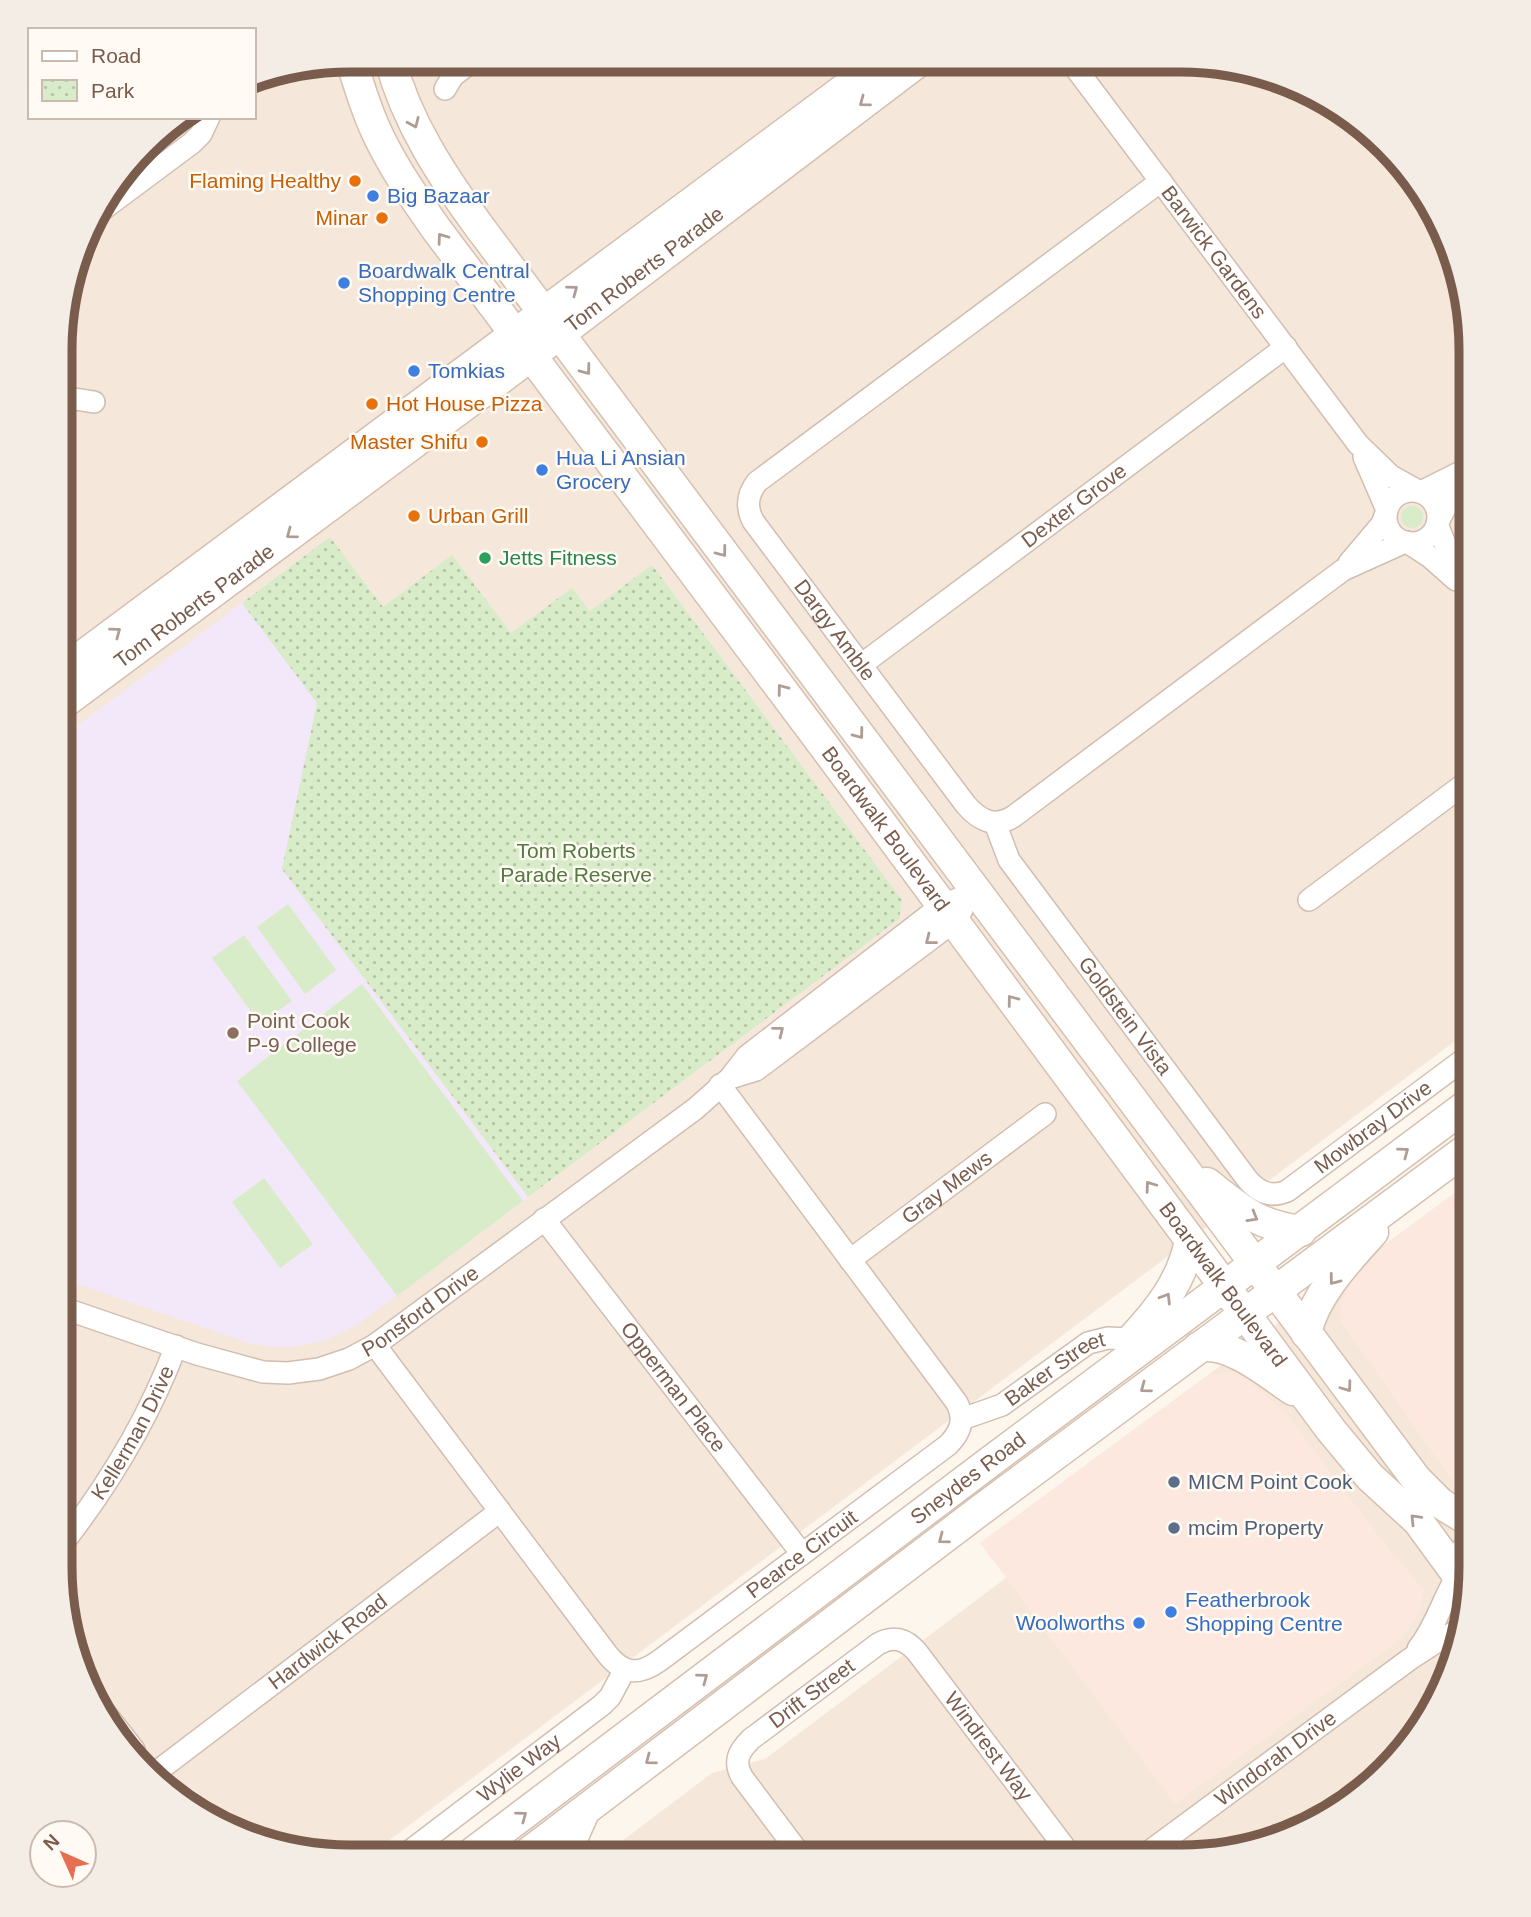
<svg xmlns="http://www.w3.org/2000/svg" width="1531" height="1917" font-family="Arial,sans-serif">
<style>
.residential{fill:#f5e8da}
.commercial{fill:#fde8e0}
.education{fill:#f3e8fa}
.green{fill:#d8ecc9}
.park{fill:url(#park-dots)}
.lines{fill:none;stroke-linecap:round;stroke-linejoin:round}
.street-casing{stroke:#d1beb0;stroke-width:24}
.secondary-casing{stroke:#d6c0b0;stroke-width:33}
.street{stroke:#fff;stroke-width:21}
.secondary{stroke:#fff;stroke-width:30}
.oneway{stroke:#af9d94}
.food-dot{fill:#e8710a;stroke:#fffaf3;stroke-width:2.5}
.shop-dot{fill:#3f7fe0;stroke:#fffaf3;stroke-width:2.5}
.leisure-dot{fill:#2e9e5b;stroke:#fffaf3;stroke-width:2.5}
.education-dot{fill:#8d6e63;stroke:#fffaf3;stroke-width:2.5}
.service-dot{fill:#5c6f8a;stroke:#fffaf3;stroke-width:2.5}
.labels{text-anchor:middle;stroke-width:5;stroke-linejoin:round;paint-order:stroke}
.food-label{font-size:21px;fill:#c56008;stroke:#fffaf3;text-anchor:end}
.shop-label{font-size:21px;fill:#366cbe;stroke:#fffaf3;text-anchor:start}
.street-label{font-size:21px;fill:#7a5c4d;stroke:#fffaf3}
.leisure-label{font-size:21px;fill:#27864d;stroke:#fffaf3;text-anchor:start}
.park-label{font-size:21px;fill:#537a41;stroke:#fffaf3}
.education-label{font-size:21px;fill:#785e54;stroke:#fffaf3;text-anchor:start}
.service-label{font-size:21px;fill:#4e5e75;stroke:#fffaf3;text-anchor:start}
.rim{fill:none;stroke:#7a5c4d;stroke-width:9}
</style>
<defs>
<pattern id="park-dots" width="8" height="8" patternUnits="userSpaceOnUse" patternTransform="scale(1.75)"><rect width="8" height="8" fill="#d8ecc9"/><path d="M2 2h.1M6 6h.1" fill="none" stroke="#b4c2a5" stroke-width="1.8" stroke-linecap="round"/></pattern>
</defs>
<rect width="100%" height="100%" fill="#fdf6ec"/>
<!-- residential -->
<g class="residential">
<path d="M349 60 1220 62 1343 109 1433 205 1462 275 1471 349V1029L367 1857H330L256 1842 189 1809 98 1712 69 1642 60 1568 62 311 98 205 159 131 183 117H254V76Z"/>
<path d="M1471 1181V1587L1456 1661 1423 1728 1326 1819 1200 1857H601L712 1773 765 1759 1007 1577 980 1543Z"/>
</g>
<!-- commercial -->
<g class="commercial">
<path d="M1471 1181V1490L1456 1486 1340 1320 1342 1302 1351 1279 1382 1248Z"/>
<path d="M1237 1371 1284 1411 1387 1547 1424 1590 1421 1609 1402 1638 1175 1804 980 1543 1208 1375Z"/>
</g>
<!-- education -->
<path class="education" d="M242 603 317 703 282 869 528 1197 357 1325 324 1341 292 1347H272L249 1343 60 1278 61 738Z"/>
<!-- green -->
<g class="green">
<circle cx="1412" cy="517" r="11"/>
<path d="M288 904 336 970 305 994 257 927Z"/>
<path d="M244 935 292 1001 260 1024 212 958Z"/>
<path d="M362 984 523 1201 397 1296 237 1081Z"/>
<path d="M264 1178 313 1244 280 1268 232 1202Z"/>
</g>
<!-- park -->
<path class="park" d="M330 537 383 607 452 555 511 633 572 588 590 611 652 565 902 900 899 919 528 1197 282 869 317 703 242 603Z"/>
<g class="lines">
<defs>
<g id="street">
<path id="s1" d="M1071 62 1358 444 1391 476 1418 491"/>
<path d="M445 89 453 76 474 60"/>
<path id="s2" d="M1161 181 757 482C747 495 746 507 753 521L966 805C979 820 995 829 1014 816L1343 570 1405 542"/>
<path d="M94 216 192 143 201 134 209 117"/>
<path d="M62 397 94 402"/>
<path d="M1364 457 1387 510"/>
<circle cx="1412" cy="517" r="26"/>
<path d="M1421 492 1469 468"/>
<path d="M1438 522 1451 497 1471 473"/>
<path d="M1437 524 1454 566 1471 596"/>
<path d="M1407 542 1430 557 1456 580"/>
<path d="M1349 563 1382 524 1386 513"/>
<path id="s3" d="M861 665 1286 347"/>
<path id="s4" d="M995 823 1009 860 1247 1179C1258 1192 1271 1198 1287 1191L1471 1054"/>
<path d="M1309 900 1471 779"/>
<path d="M730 1078 756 1070 928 941 953 922 962 910"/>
<path id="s5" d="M544 1219 802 1554"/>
<path id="s6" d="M850 1260 1045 1114"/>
<path id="s7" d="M60 1307 197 1354 263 1372 288 1373 319 1369 349 1359 375 1345 695 1109 730 1078 747 1056 941 906 977 891"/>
<path id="s8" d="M375 1345 607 1654C623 1674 638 1676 659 1661L948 1445C961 1432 965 1419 957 1403L720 1085"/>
<path id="s9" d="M962 1419 1002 1405 1088 1343 1108 1338 1146 1340"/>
<path id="s10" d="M60 1547C108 1486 148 1420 176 1346"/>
<path d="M1418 1649C1436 1626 1441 1603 1456 1578"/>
<path d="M91 1695 134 1750"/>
<path id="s11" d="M155 1773 500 1511"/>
<path id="s12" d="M402 1857 602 1705 610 1697 624 1671"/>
<path id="s13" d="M802 1857 742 1777C733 1761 739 1751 751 1739L878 1644C893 1635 906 1639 917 1652L1072 1857"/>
<path id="s14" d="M1142 1857 1410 1659 1444 1637 1462 1629"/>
</g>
<g id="secondary">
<path id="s15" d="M351 60C360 89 369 119 384 147 399 176 418 203 437 230L821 742 1331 1430 1370 1477 1418 1521 1456 1573"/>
<path d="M390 60C407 123 442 176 481 229L1416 1479 1440 1503 1471 1522"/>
<path d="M61 672 882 61"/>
<path id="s16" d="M61 705 508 373 919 61"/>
<path d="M1207 1183C1241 1210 1257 1225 1301 1231"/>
<path d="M1306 1333C1315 1294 1347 1261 1373 1232"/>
<path d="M1132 1339C1159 1310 1182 1281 1190 1241"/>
<path d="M1199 1347C1229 1340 1269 1374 1293 1390"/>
<path d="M1467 1606C1454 1586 1453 1564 1471 1546"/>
<path id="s17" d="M467 1857 991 1461 1471 1102"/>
<path d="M523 1857 982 1509 1471 1146"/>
<path d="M564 1857 583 1814"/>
</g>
</defs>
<!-- street casing -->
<use href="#street" class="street-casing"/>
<!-- secondary casing -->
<use href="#secondary" class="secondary-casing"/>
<!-- street -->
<use href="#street" class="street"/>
<!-- secondary -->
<use href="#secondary" class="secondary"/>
</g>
<!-- one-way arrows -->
<defs><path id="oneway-chevron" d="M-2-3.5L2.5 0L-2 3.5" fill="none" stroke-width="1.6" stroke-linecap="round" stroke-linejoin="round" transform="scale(1.75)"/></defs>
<g class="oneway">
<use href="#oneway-chevron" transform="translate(864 102) rotate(143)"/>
<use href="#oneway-chevron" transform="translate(414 123) rotate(66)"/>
<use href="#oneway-chevron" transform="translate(442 238) rotate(-126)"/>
<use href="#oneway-chevron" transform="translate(573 290) rotate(-37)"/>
<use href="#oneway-chevron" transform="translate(586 370) rotate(53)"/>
<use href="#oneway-chevron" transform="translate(291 534) rotate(143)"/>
<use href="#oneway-chevron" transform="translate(722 552) rotate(53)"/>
<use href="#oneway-chevron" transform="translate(116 632) rotate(-37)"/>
<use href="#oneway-chevron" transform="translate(782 689) rotate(-127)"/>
<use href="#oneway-chevron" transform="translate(859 734) rotate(53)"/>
<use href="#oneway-chevron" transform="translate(930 940) rotate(142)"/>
<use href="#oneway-chevron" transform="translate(1012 1000) rotate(-127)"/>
<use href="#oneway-chevron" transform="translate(779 1031) rotate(-38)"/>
<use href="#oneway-chevron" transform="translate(1404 1152) rotate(-37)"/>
<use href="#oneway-chevron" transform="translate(1150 1186) rotate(-126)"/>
<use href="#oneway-chevron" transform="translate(1253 1217) rotate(30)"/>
<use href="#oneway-chevron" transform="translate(1334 1280) rotate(127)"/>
<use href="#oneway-chevron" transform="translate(1166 1298) rotate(-58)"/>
<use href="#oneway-chevron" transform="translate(1347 1387) rotate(54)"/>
<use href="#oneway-chevron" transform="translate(1145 1388) rotate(143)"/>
<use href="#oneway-chevron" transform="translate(1415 1519) rotate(-134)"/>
<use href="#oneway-chevron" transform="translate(943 1539) rotate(143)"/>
<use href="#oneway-chevron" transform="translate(703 1678) rotate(-37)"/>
<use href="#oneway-chevron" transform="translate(650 1760) rotate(143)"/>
<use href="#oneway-chevron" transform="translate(522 1816) rotate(-37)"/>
</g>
<!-- markers -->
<g class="food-dot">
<circle cx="355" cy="181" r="7"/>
<circle cx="382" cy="218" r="7"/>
<circle cx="372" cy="404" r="7"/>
<circle cx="482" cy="442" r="7"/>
<circle cx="414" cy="516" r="7"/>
</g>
<g class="shop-dot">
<circle cx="373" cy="196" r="7"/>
<circle cx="344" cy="283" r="7"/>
<circle cx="414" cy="371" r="7"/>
<circle cx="542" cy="470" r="7"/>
<circle cx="1171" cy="1612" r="7"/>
<circle cx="1139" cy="1623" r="7"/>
</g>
<circle class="leisure-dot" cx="485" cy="558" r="7"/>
<circle class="education-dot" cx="233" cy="1033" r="7"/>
<g class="service-dot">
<circle cx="1174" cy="1482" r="7"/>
<circle cx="1174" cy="1528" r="7"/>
</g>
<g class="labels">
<!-- food labels -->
<g class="food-label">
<text x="341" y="188">Flaming Healthy</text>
<text x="368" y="225">Minar</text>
<text x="386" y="411" text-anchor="start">Hot House Pizza</text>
<text x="468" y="449">Master Shifu</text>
<text x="428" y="523" text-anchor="start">Urban Grill</text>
</g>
<!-- shop labels -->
<g class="shop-label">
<text x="387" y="203">Big Bazaar</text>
<text x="358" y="278">Boardwalk Central<tspan x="358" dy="24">Shopping Centre</tspan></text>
<text x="428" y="378">Tomkias</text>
<text x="556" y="465">Hua Li Ansian<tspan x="556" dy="24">Grocery</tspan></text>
<text x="1185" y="1607">Featherbrook<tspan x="1185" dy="24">Shopping Centre</tspan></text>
<text x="1125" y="1630" text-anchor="end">Woolworths</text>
</g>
<!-- street labels -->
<g class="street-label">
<text dy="7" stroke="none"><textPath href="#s1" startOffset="238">Barwick Gardens</textPath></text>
<text dy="7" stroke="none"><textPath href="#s16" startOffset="728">Tom Roberts Parade</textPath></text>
<text dy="7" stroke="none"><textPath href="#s3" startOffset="266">Dexter Grove</textPath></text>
<text dy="7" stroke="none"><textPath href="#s16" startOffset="166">Tom Roberts Parade</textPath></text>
<text dy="7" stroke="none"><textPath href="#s2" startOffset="682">Dargy Amble</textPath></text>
<text dy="7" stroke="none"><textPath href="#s15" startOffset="940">Boardwalk Boulevard</textPath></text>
<text dy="7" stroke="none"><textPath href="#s4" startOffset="234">Goldstein Vista</textPath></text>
<text dy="7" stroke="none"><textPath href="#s4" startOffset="590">Mowbray Drive</textPath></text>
<text dy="7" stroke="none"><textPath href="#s6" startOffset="121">Gray Mews</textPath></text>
<text dy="7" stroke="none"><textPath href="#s15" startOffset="1507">Boardwalk Boulevard</textPath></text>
<text dy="7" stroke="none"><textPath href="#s7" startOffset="387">Ponsford Drive</textPath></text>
<text dy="7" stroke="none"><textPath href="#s9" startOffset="107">Baker Street</textPath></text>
<text dy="7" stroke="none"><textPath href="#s5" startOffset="212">Opperman Place</textPath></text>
<text dy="7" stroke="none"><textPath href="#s10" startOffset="136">Kellerman Drive</textPath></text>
<text dy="7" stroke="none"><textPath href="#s17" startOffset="628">Sneydes Road</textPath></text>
<text dy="7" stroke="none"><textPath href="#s8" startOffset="625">Pearce Circuit</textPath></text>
<text dy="7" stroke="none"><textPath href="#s11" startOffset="217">Hardwick Road</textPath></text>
<text dy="7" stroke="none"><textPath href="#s13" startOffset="219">Drift Street</textPath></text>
<text dy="7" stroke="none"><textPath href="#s13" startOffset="464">Windrest Way</textPath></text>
<text dy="7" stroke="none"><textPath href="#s14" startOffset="166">Windorah Drive</textPath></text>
<text dy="7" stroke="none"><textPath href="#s12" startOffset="147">Wylie Way</textPath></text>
</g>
<!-- leisure labels -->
<g class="leisure-label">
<text x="499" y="565">Jetts Fitness</text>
</g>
<!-- park labels -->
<g class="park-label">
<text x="576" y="858">Tom Roberts<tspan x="576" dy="24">Parade Reserve</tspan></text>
</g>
<!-- education labels -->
<g class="education-label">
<text x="247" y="1028">Point Cook<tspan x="247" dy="24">P-9 College</tspan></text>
</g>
<!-- service labels -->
<g class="service-label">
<text x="1188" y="1489">MICM Point Cook</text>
<text x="1188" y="1535">mcim Property</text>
</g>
</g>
<!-- crop -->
<path d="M0 0H1531V1917H0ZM350 72H1181A278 278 0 0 1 1459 350V1567A278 278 0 0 1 1181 1845H350A278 278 0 0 1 72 1567V350A278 278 0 0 1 350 72Z" fill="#f4ede6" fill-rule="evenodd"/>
<path class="rim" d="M350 72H1181A278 278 0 0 1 1459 350V1567A278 278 0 0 1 1181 1845H350A278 278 0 0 1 72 1567V350A278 278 0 0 1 350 72Z"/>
<!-- legend -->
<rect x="28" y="28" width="228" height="91" fill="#fffaf3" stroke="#cabbb1" stroke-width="2"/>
<rect x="42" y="51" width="35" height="10" fill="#ffffff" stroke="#cabbb1" stroke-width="2"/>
<text x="91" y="63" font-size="21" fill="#7a5c4d">Road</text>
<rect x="42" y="80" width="35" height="21" fill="url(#park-dots)" stroke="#cabbb1" stroke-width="2"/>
<text x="91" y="98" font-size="21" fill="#7a5c4d">Park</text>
<!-- north arrow -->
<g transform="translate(63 1854) rotate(315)"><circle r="33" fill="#fffaf3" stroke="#cabbb1" stroke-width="2"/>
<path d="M0-5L12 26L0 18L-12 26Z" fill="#e76f51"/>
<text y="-10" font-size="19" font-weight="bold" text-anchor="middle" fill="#7a5c4d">N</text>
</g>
</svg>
